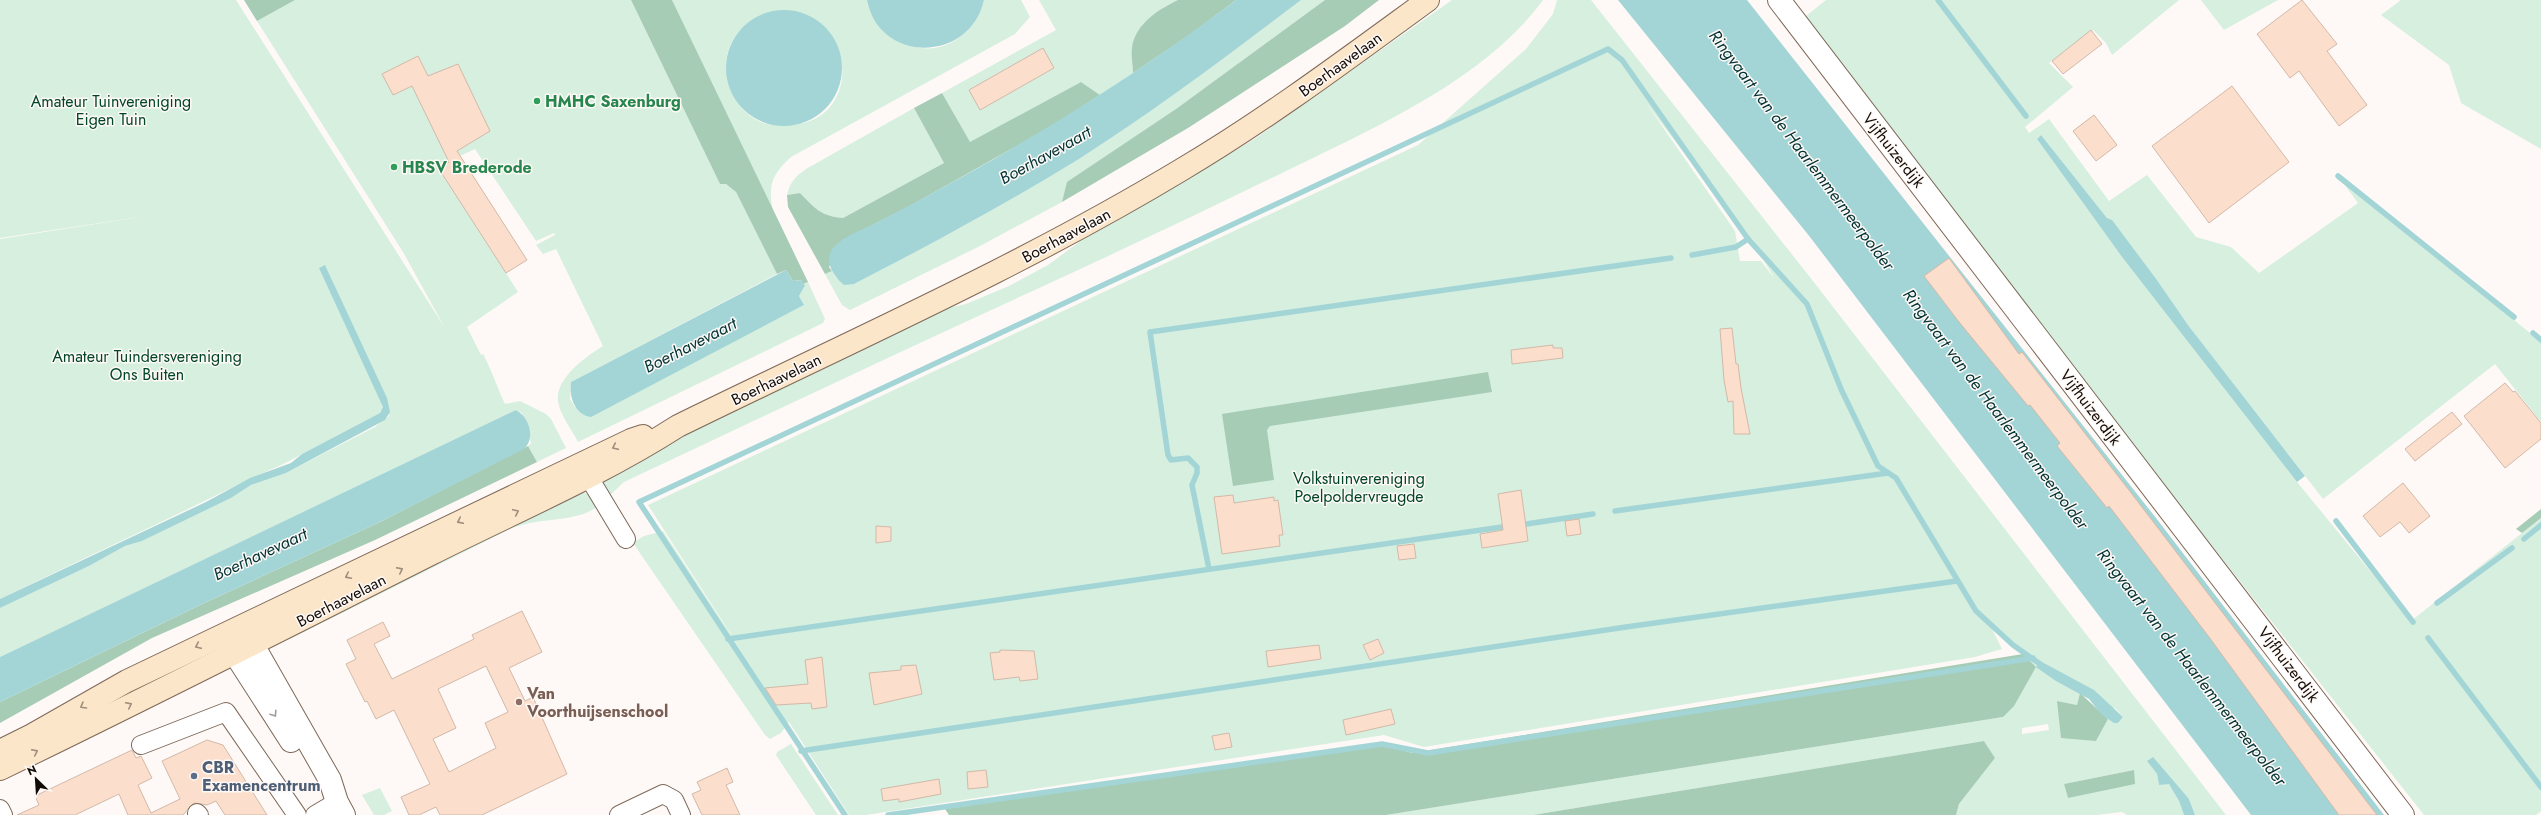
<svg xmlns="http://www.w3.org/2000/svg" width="2541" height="815" font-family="Jost,sans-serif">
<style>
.green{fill:#d6efdf;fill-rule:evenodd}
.forest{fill:#a6ccb5}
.water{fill:#a3d5d7}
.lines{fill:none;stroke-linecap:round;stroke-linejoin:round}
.stream{stroke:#a3d5d7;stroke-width:5.5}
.building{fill:#fbdecb;stroke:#d2b9a9;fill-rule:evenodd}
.minor-casing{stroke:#7e6959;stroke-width:20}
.tertiary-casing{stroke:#7e6959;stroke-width:24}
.secondary-casing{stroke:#7e6959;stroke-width:24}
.minor{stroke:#fff;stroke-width:18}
.tertiary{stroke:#fff;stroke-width:22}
.secondary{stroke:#fbe6ca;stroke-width:22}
.oneway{stroke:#9e8e7b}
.oneway2{stroke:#a09d9b}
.leisure-dot{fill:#2e9e5b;stroke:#fef9f6;stroke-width:1.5}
.education-dot{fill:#8d6e63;stroke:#fef9f6;stroke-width:1.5}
.service-dot{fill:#5c6f8a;stroke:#fef9f6;stroke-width:1.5}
.labels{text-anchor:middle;stroke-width:3;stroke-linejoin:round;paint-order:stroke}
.street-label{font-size:16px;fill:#120a05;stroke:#fef9f6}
.park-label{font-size:16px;fill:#004528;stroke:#fef9f6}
.leisure-label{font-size:16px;font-weight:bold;fill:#27864d;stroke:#fef9f6;text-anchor:start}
.education-label{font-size:16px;font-weight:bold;fill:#785e54;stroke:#fef9f6;text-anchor:start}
.service-label{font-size:16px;font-weight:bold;fill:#4e5e75;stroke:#fef9f6;text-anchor:start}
.water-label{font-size:17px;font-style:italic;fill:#023335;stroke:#fef9f6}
</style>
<rect width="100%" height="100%" fill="#fef9f6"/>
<!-- green -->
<g class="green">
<path d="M0 0H236L445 328 403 252 257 21 295 0H631L720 184H726L736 192 777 274 571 382 570 399 575 407 705 356 804 305 799 296 805 287 803 284 808 282 825 319 823 323 578 442C572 430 560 415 558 401 555 378 587 356 603 346L556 249 543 254 536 245 555 235 554 233 536 241 475 149 460 156 527 260 506 273 518 292 467 327 481 355 483 354C492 371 497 387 505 404L520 401 546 414 551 419 566 448 537 462 528 446 531 443 522 413 516 410 0 657V608L89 566 125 546 142 541 231 498 251 485 286 473 375 427 389 416 349 318 325 265 380 398 383 407 380 413 302 454C280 467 256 475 233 487 156 525 78 561 0 599V239L153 215 0 238Z"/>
<path d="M672 0H867C871 21 883 32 901 40 907 43 914 47 921 48 951 52 978 28 984 0H1021L1030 17 1015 34 791 157C771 175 768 186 773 212ZM782 10C854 13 862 108 804 123 796 125 787 124 779 125 759 126 742 113 734 96 713 53 737 17 782 10Z"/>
<path d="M1039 0H1178L1164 7 1132 48 1133 73 1100 95 1081 82 970 143 942 93 1056 30Z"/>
<path d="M1301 0H1325L1176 109 1068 182 1062 202 980 246 850 310 842 305 825 274 832 271 836 278 854 284C930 245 1006 204 1079 159 1156 110 1229 55 1301 0Z"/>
<path d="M1452 0H1543C1484 81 1371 129 1284 172 1202 212 1120 251 1037 289 899 352 762 417 624 482L607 498 600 487 605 474 710 421 948 308 966 304 1009 286 1048 265 1082 240 1253 140Z"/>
<path d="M1557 0H1591L1813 281 2226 815H2195L2189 799 2147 761 2157 774 2159 785 2169 783 2179 801 2184 815H2127L2122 812 2096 815H1956L1959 804 1995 758 1984 741 1533 815H1386L2003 717 2036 667 1990 625 2002 649 1975 657 1424 747 1384 735 866 815H849L789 722 781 733 770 739 765 735 635 546 634 542 644 536 663 531 750 664 648 505 1418 145 1526 49 1553 14ZM1646 103 1756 248 1775 279 1761 261H1740L1735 231ZM2056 681 2116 709 2123 717 2118 723H2114L2108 719 2096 741 2057 701 2077 705 2080 693ZM2048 724 2049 730 2022 734V728ZM2134 770 2068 798 2064 784Z"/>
<path d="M1826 0H2179L2112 55 2106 43 2093 30 2049 63 2073 87 2025 127 2029 133 2049 119 2109 201 2147 175 2196 237 2231 247 2259 273 2358 203 2338 176 2541 342V422L2495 364 2323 499 2188 325 2157 280 2112 221 2107 218 2041 135 2037 139 2122 257 2297 482 2411 621 2541 518V811L2536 815H2424L1931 189 1801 20Z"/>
<path d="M2201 0H2278L2224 30Z"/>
<path d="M2401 0H2541V149L2461 103 2449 65 2381 15Z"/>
<path d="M914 108 944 163 843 218C820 216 815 208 800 193L787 195C790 182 795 177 806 169Z"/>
<path d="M574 489 590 495 597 507C574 523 540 517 512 528L290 639 287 634Z"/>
<path d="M791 744 838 815H816L776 755 777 752Z"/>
<path d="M380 788 392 811 384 815H374L362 795Z"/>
</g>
<!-- forest -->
<g class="forest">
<path d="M244 0H295L257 21Z"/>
<path d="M631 0H672L808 282 803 284 801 280 793 281 786 270 777 274 736 192 726 184H720Z"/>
<path d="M1178 0H1236L1188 36 1133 73C1133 65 1131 56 1132 48 1135 24 1159 9 1178 0Z"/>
<path d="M1325 0H1379L1345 26 1188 128 1062 202 1067 182 1176 109Z"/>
<path d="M1081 82 1100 95 1054 125 908 207 843 240 829 267 832 271 825 274 788 207 787 195 800 193C815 208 820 216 843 218L944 163 914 108 942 93 970 142Z"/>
<path d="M1488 372 1492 392 1270 426 1267 430 1274 480 1233 486 1222 414Z"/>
<path d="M528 446 537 462 375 540 152 638 0 723V702L200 605 380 522Z"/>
<path d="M2541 509V518L2522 533 2516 529Z"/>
<path d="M2023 654 2036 667 2014 706 2003 717 1386 815H949L945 809 1378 744 1413 753Z"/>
<path d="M2080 693 2108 719 2096 741 2061 738 2057 701 2077 705Z"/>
<path d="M1984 741 1995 758 1959 804 1956 815H1533Z"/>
<path d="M2134 770 2135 784 2068 798 2064 784Z"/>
</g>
<!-- water -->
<g class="water">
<path d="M867 0H984C970 63 879 64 867 0Z"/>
<path d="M1236 0H1301C1229 55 1156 110 1079 159 1006 204 930 245 854 284L844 285C834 277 822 260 834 247 845 235 867 228 882 220 911 205 940 189 969 173 1062 121 1151 64 1236 0Z"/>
<path d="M1618 0H1747L2156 518 2384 815H2251L1810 237Z"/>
<circle cx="784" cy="68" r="58"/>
<path d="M2041 135 2107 218 2112 220 2157 280 2188 325 2305 476 2297 482 2122 257 2037 139Z"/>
<path d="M325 265 387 398 390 412 385 420 286 473 251 485 231 498 142 541 125 546 89 566 0 608V599L206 502 250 478 291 463 302 454 380 413 383 407 319 268Z"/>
<path d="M786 270 793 281 801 280 805 286 799 296 804 305 591 417C574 414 569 396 571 382Z"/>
<path d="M516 410C529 417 536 438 524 449L380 522 200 605 0 702V657Z"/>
<path d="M2040 661 2094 690 2123 717 2118 723H2114L2102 715 2089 699 2056 681 2036 667Z"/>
<path d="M2153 757 2189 799 2195 815H2184L2179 801 2169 784 2159 785 2157 774 2147 761Z"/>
</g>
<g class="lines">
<!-- stream -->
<g class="stream">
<path d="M1938 0 2026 116"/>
<path d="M2338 176 2514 317"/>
<path d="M1692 255 1736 247 1748 239"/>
<path d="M2533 333 2541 340"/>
<path d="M1615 511 1888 473"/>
<path d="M2336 521 2413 622"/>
<path d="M1520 525 1593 514"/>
<path d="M2524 539 2541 525"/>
<path d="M1209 569 1192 485 1197 473V467L1188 458 1171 460 1168 455 1150 332 1671 258"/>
<path d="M2437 603 2512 548"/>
<path d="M2428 638 2541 787"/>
<path d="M728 639 1509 526"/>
<path d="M801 751 1626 627 1957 581"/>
<path d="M845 815 639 502 1608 49 1622 60 1748 239 1807 304 1841 389 1878 466 1896 478 1976 611 2013 645 2040 664"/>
<path d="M888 815 1382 744 1428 753 2033 658"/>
</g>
</g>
<!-- building -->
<g class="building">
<path d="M2302 0 2337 44 2327 51 2367 105 2339 126 2299 71 2290 78 2257 34Z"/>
<path d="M2091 30 2102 44 2063 74 2052 61Z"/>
<path d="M1043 48 1054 68 980 110 969 90Z"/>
<path d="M418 56 428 76 458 64 490 131 457 151 527 260 506 273 439 169 449 162 412 86 393 95 382 74Z"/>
<path d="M2232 86 2289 162 2209 223 2152 146Z"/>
<path d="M2094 115 2117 145 2096 161 2073 131Z"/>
<path d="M1949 258 2019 354 2022 352 2132 494 2377 815H2339L2209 637 2109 506 2107 508 2057 446 2060 443 2030 405 2028 406 1959 322 1924 276Z"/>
<path d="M1732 328 1736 364H1738L1741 388 1750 434H1734L1733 401 1728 402 1724 380 1720 329Z"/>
<path d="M1553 345V348H1562L1563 358 1512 364 1511 350Z"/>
<path d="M2505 383 2513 392 2515 391 2541 423V439L2505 468 2464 416Z"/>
<path d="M2452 412 2462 424 2415 461 2405 449Z"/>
<path d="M2403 483 2430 516 2409 533 2400 522 2380 537 2363 516Z"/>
<path d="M1521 490 1528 541 1482 548 1480 534 1503 530 1498 494Z"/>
<path d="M1233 495 1234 503 1274 497V501L1278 500 1283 535H1279L1280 546 1222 554 1214 497Z"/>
<path d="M1579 519 1581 534 1567 536 1565 521Z"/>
<path d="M876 526 891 527V541L876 543Z"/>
<path d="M1414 544 1416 558 1399 560 1397 546Z"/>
<path d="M522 611 542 652 509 668 525 701 533 697 567 774 482 815H440L436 807 419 815H409L401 797 430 784 394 710 376 719 367 701 365 702 346 664 356 659 347 640 383 622 390 636 374 644 392 679 474 639 472 635ZM486 666 508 712 485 723 496 748 449 772 433 739 456 728 438 689Z"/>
<path d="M1378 639 1384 653 1370 660 1363 645Z"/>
<path d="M1319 645 1321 659 1268 667 1266 651Z"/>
<path d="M1000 650 1034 651 1038 679 1020 681 1019 677 994 680 990 653 1000 652Z"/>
<path d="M822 657 827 707 812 709 811 703 776 705 765 688 808 684 805 660Z"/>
<path d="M916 665 922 694 874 705 869 673 901 670V666Z"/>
<path d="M1391 709 1395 724 1346 735 1343 720Z"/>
<path d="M1229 733 1232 747 1215 750 1212 736Z"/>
<path d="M207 740 223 745 267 815H225L216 801 207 805 194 803 183 815H128L119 794 75 815H17L39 805 35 796 132 750 136 758 141 756 152 778 138 785 151 813 180 799 162 761Z"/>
<path d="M727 768 733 782 726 785 740 815H702L692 794 701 790 697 782Z"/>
<path d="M986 770 988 787 968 789 967 772Z"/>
<path d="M939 779 941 794 899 802V799L883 801 881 789Z"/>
</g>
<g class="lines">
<defs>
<g id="minor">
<path d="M582 466 626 539"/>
<path d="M141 745 226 712 297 815"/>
<path d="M0 809 3 815"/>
<path d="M197 813 199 815"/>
<path d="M315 815 337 802"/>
<path d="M619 815 663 794 674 800 681 815"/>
</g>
<g id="tertiary">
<path d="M1779 0 2403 815"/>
<path d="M238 633 253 645 330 780 337 802 344 815"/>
<path d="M234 634 235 654 291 741"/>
</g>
<g id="secondary">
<path d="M0 751 32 735 127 681 631 440 643 436"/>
<path d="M0 769C145 699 288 626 431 554 514 512 600 476 678 426 847 343 1020 267 1181 170 1267 119 1347 59 1428 0"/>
</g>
</defs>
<!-- minor casing -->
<use href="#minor" class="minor-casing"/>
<!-- tertiary casing -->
<use href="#tertiary" class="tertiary-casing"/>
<!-- secondary casing -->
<use href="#secondary" class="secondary-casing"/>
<!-- minor -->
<use href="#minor" class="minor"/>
<!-- tertiary -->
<use href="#tertiary" class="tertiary"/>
<!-- secondary -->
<use href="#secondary" class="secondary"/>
</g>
<!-- one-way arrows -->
<defs><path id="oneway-chevron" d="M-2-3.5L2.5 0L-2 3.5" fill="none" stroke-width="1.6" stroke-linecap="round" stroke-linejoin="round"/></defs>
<g class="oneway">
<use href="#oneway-chevron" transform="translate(615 447) rotate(155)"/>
<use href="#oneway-chevron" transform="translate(516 512) rotate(-25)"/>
<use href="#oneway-chevron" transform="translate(460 521) rotate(154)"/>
<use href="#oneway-chevron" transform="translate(400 570) rotate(-27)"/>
<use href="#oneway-chevron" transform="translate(348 576) rotate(154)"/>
<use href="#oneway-chevron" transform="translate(198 646) rotate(155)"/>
<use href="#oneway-chevron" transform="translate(129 705) rotate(-26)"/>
<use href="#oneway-chevron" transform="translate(83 706) rotate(150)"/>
<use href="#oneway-chevron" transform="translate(35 752) rotate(-26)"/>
</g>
<use class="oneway2" href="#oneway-chevron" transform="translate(274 714) rotate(57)"/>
<!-- markers -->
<g class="leisure-dot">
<circle cx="537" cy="101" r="4"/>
<circle cx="394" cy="167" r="4"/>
</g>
<circle class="education-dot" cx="519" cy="702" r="4"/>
<circle class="service-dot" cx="194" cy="776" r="4"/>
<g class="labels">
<!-- street labels -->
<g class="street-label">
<text transform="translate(1340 64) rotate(-36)" y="6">Boerhaavelaan</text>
<text transform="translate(1894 150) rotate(52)" y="6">Vijfhuizerdijk</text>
<text transform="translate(1066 235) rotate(-28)" y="6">Boerhaavelaan</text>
<text transform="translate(776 379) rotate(-26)" y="6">Boerhaavelaan</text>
<text transform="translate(2091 407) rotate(53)" y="6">Vijfhuizerdijk</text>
<text transform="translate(341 600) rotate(-27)" y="6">Boerhaavelaan</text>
<text transform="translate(2289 664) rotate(53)" y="6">Vijfhuizerdijk</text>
</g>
<!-- park labels -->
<g class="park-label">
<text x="111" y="107">Amateur Tuinvereniging<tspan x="111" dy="18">Eigen Tuin</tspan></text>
<text x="147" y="362">Amateur Tuindersvereniging<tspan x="147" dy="18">Ons Buiten</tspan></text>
<text x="1359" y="484">Volkstuinvereniging<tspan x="1359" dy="18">Poelpoldervreugde</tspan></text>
</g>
<!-- leisure labels -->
<g class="leisure-label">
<text x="545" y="107">HMHC Saxenburg</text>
<text x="402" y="173">HBSV Brederode</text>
</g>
<!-- education labels -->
<g class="education-label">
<text x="527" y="699">Van<tspan x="527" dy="18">Voorthuijsenschool</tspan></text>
</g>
<!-- service labels -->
<g class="service-label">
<text x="202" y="773">CBR<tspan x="202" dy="18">Examencentrum</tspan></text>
</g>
<!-- water labels -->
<g class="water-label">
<text transform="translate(1802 150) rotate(53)" y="6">Ringvaart van de Haarlemmermeerpolder</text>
<text transform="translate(1045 155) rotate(-29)" y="6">Boerhavevaart</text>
<text transform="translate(690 345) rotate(-27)" y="6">Boerhavevaart</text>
<text transform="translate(1996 409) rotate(53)" y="6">Ringvaart van de Haarlemmermeerpolder</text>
<text transform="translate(260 554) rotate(-25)" y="6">Boerhavevaart</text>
<text transform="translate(2192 667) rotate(52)" y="6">Ringvaart van de Haarlemmermeerpolder</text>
</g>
</g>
<!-- north arrow -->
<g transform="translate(36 779) rotate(335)" stroke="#fef9f6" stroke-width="3" paint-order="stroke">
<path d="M0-3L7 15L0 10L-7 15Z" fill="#120a05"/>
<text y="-6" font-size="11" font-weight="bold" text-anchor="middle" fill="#120a05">N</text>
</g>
</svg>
